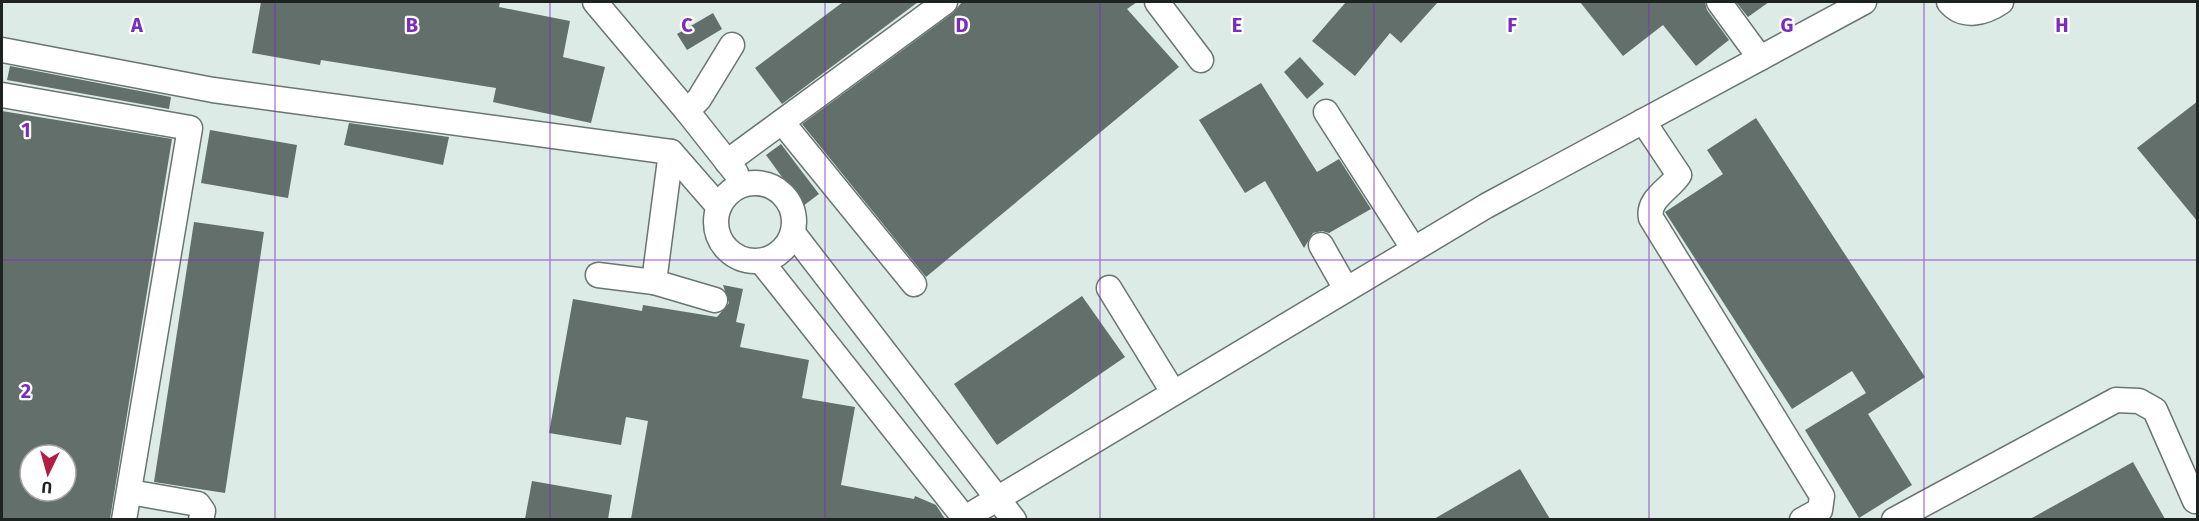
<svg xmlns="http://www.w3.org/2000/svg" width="2199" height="521" font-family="'Fira Sans',sans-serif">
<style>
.building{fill:#626f6a;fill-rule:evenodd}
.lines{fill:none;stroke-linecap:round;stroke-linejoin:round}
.minor-casing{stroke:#697571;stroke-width:27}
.minor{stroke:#fff;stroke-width:24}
.grid{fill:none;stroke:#7b2cbf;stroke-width:1.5;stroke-opacity:0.55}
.grid-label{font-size:20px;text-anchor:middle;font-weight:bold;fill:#7b2cbf;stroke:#fff;stroke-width:4.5;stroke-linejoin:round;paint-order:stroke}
</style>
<rect width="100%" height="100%" fill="#dcebe5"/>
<!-- building -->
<g class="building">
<path d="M261 2H500L499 7 570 21 563 57 605 67 591 123 493 102 496 88 321 60 320 65 252 53Z"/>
<path d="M843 2H918L782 104 755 68Z"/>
<path d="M962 2H1137L1127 9 1179 67 926 277 802 124 953 13Z"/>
<path d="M1346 2H1438L1401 43 1390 33 1355 76 1312 41Z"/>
<path d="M1580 2H1705L1707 10 1729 40 1696 66 1663 25 1623 56Z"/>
<path d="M1736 2H1769L1748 17Z"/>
<path d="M713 13 722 29 687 50 677 34Z"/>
<path d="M1300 57 1324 84 1307 99 1284 72Z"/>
<path d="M10 66 171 97 169 109 7 80Z"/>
<path d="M1261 83 1317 172 1339 159 1371 209 1329 233 1322 231 1313 233 1304 248 1265 181 1245 193 1199 120Z"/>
<path d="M2198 101V222L2137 148Z"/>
<path d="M2 111 172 139 110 519H2ZM30 455H66V491H30Z"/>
<path d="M1756 118 1925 377 1868 414 1912 485 1859 518 1805 430 1866 393 1852 371 1792 409 1665 212 1723 174 1707 150Z"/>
<path d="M349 123 449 137 443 165 344 145Z"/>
<path d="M210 130 297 145 288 198 201 183Z"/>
<path d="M781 144 819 194 803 206 766 155Z"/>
<path d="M194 222 264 232 225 493 154 482Z"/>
<path d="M723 285 743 289 736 322 745 324 740 347 809 360 802 398 855 407 841 485 914 499 915 496 936 505 945 519H631L648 421 626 417 621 445 549 433 573 299 642 311 643 305 717 317 729 303Z"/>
<path d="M1082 296 1125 357 997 445 954 384Z"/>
<path d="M2133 462 2165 519H2030Z"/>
<path d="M1520 469 1550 519H1434Z"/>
<path d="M532 481 612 495 608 519H525Z"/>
</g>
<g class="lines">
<defs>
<g id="minor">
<path d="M595 2 687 111 736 173"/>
<path d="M1157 2 1201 60"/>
<path d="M1719 2 1760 58"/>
<path d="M1949 2C1963 19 1985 13 2001 2"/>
<path d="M2 50 213 90 671 152 719 207"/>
<path d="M2 95 190 128 124 520"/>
<path d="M687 111 699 99 732 45"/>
<path d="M1326 112 1413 248"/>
<path d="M1643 121 1679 175C1670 189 1647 199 1651 218L1822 496 1820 510 1802 520"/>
<path d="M782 122 914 284"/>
<path d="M671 152 654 282 715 300"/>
<path d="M727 162 945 2"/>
<circle cx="755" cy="222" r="39"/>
<path d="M793 233 1014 520"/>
<path d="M1321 245 1346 289"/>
<path d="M761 261 966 520"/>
<path d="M598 275 654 282"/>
<path d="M1109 288 1173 392"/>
<path d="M130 492 198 504 203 511 201 520"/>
<path d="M965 518 1486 206 1864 2"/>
<path d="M1894 520 2116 400 2139 401 2155 410 2195 501"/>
</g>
</defs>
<!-- minor casing -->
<use href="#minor" class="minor-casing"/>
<!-- minor -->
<use href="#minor" class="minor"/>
</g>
<!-- grid -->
<path class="grid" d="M275 2V520M550 2V520M825 2V520M1100 2V520M1374 2V520M1649 2V520M1924 2V520M2 260H2198"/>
<g class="grid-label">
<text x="137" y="32">A</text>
<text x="412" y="32">B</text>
<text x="687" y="32">C</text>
<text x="962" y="32">D</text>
<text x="1237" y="32">E</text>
<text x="1512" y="32">F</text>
<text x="1787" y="32">G</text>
<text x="2062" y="32">H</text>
<text x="26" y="137">1</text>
<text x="26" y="398">2</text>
</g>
<!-- border -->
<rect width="2199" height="521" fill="none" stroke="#1d2321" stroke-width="6"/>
<!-- north arrow -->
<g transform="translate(48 473) rotate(185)"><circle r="28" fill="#ffffff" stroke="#a5a7a6" stroke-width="1.5"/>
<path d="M0-4.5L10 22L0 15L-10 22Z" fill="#b11e45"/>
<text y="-9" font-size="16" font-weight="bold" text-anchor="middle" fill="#1d2321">U</text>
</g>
</svg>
